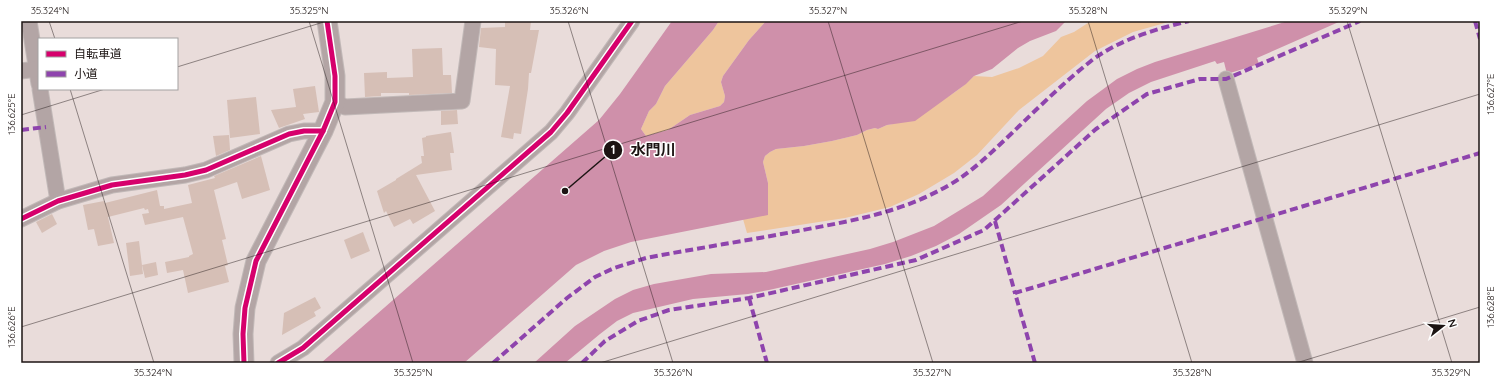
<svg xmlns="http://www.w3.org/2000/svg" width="1501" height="384" font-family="Quicksand,'Noto Sans JP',sans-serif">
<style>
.green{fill:#eec59d}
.water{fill:#cf90aa}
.building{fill:#d6bfb6}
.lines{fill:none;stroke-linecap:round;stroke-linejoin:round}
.minor-casing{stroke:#c2b9b8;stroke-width:17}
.tertiary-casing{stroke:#c2b9b8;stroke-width:21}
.minor{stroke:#b3a5a5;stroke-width:15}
.tertiary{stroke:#b3a5a5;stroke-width:19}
.quiet{stroke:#8e44ad;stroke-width:4;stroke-dasharray:8 4;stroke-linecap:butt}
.cycleway-casing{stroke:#fff;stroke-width:8}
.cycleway{stroke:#d6006c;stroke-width:5}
.ticks{fill:none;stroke:#1c1413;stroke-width:1;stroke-opacity:0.45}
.leader{fill:none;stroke:#1c1413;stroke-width:1.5}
.callout-dot{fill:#1c1413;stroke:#fff;stroke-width:1.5}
.mark-label{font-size:12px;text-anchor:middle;font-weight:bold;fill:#fff}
.callout-label{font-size:15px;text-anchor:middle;font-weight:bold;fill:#1c1413;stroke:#fff;stroke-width:3;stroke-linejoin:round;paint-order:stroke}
.neatline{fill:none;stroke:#1c1413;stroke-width:1.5}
.ticks-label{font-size:10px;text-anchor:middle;fill:#1c1413}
</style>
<rect width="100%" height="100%" fill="#e9dcda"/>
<!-- green -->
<g class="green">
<path d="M719 21H766L749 40 723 76 721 82 725 96 724 102 720 106 690 115 668 130 646 136 641 129 649 111 656 104 665 86 713 30Z"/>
<path d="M1091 21H1172L1133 32 1095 51 1019 110 977 155 954 173 919 194 890 207 845 218 747 233 743 219 768 214V183L763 162 765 156 770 152 776 149 804 146 832 141 857 135 867 130 875 128 878 129 887 125 893 124C923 110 950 100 974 76L992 77 1019 68 1043 56 1061 37 1074 32Z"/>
</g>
<!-- water -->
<g class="water">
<path d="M672 21H719L713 30 665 86 656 104 649 111 641 129 646 136 668 130 690 115 720 106 724 102 725 96 721 82 723 76 749 40 766 21H1066L1056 31 1030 41 1018 48 992 69 974 76 966 84 915 121 887 125 878 129 875 128 867 130 857 135 832 141 804 146 776 149 770 152 765 156 763 162 768 183V215L631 242 604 251 576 265 464 363H321L599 120 620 94Z"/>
<path d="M1288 21H1341L1257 58 1259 64 1227 74 1224 62 1217 64 1215 61 1151 82 1129 93 1106 109 1001 205 959 234 936 246 911 256 885 264 769 290 748 294 693 299 633 313 617 321 600 334 565 363H534L575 326 615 299 633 290 654 284 711 274 766 272 870 249 893 242 934 226 983 196 1087 101 1117 79 1137 69 1155 62Z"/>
</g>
<!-- building -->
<g class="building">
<path d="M505 21H531L530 30H539L531 73H529L528 89 521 134 514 133 513 139 501 137 510 86 495 85 496 49 479 47 481 28 505 27Z"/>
<path d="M442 48 443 75H451L452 93 409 95V93H381V96L365 97 364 73 387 72V78L413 77 412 49Z"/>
<path d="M315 86 319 112 303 114 305 119 279 128 271 110 296 107 293 89Z"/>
<path d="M256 97 260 134 230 138 227 100Z"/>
<path d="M457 110 458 124 441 125V111Z"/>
<path d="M451 132 454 153H450L452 170 416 175 435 211 413 224 410 219 394 227 386 211 384 213 377 191 396 180V179L422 163 421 156H424L422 138 426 137V136Z"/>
<path d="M229 135 230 150 216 156 213 136Z"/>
<path d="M261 156 270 190 242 199 237 182 214 190 226 239 222 240 228 265 225 266 229 282 188 293 183 270 167 273 165 262 189 257V256L193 254 183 217 145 225 142 214 149 213 148 209 145 210 144 208 108 217 114 243 98 246 94 229 88 230 83 205 104 201 105 203 157 190 160 206H164V209L192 203 188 185 215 178 214 176Z"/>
<path d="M52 214 57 224 42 233 36 222Z"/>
<path d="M363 232 370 251 351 259 344 240Z"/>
<path d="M139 241 143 274 130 276 126 243Z"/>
<path d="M156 262 158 275 145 278 142 265Z"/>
<path d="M315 297 321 308 314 312 316 316 282 335 284 313Z"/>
</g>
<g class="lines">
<defs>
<g id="minor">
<path d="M29 21 39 84"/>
<path d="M21 71 37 69"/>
<path d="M1226 79 1305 363"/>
<path d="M40 89 58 201"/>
<path d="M335 102 345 107 462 101 473 21"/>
<path d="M21 219 58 201 112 185 185 175 206 170 289 134 304 131H323"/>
<path d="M278 363 303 348 551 132 567 113 632 21"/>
</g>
<path id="tertiary" d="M244 363 243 334 245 308 256 261 323 131 335 102V76L327 21"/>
</defs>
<!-- minor casing -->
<use href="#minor" class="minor-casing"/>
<!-- tertiary casing -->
<use href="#tertiary" class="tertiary-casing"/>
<!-- minor -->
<use href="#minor" class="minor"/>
<!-- tertiary -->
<use href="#tertiary" class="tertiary"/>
<!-- quiet -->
<g class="quiet">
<path d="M1475 21 1480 39"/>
<path d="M21 130 46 127"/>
<path d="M995 221 1015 293"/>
<path d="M749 298 767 363"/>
<path d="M493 363 567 298 595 277 614 268 646 258C698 248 751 240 803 230 856 220 903 212 951 184 974 170 992 152 1012 133 1037 109 1063 83 1091 61 1118 40 1156 29 1189 21"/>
<path d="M582 363 605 341 638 321 669 310 749 298 916 260 984 230 1096 129 1147 94 1200 79H1226L1360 21"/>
<path d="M1035 363 1015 293 1480 153"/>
</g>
<defs>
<g id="cycleway">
<path d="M21 219 58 201 112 185 185 175 206 170 289 134 304 131H323"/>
<path d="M244 363 243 334 245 308 256 261 323 131 335 102V76L327 21"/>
<path d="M278 363 303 348 551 132 567 113 632 21"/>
</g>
</defs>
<!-- cycleway casing -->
<use href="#cycleway" class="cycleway-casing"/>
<!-- cycleway -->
<use href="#cycleway" class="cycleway"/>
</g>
<!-- ticks -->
<path class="ticks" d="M49 21 55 39M309 21 413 363M568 21 673 363M828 21 933 363M1088 21 1192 363M1347 21 1452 363M177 67 327 21M70 89 154 363M21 115 105 89M21 327 1023 21M600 363 1480 94M1296 363 1480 307"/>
<!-- callouts -->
<path class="leader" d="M565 191L613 150"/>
<g class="callout-dot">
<circle cx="565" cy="191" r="4"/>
<circle cx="613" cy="150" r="10"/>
</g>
<g class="mark-label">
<text x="613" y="154">1</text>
</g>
<g class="callout-label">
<text x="653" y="155">水門川</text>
</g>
<!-- border -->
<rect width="1501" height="384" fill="none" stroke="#ffffff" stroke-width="44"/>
<!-- legend -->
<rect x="38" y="38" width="140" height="52" fill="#ffffff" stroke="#a4a1a1"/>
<rect x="46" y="51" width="20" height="6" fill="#d6006c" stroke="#a4a1a1"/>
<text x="74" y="58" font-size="12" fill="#1c1413">自転車道</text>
<rect x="46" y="71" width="20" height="6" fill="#8e44ad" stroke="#a4a1a1"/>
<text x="74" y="78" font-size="12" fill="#1c1413">小道</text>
<!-- north arrow -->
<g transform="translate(1443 326) rotate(73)" stroke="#ffffff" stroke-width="3" paint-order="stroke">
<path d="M0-3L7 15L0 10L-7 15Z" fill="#1c1413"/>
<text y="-6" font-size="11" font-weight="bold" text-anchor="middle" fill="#1c1413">N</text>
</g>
<rect x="22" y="22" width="1457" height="340" class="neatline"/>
<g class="ticks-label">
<text x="50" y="14">35.324°N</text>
<text x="309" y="14">35.325°N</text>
<text x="569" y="14">35.326°N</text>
<text x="828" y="14">35.327°N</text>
<text x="1088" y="14">35.328°N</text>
<text x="1348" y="14">35.329°N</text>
<text transform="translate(1490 94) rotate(-90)" y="4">136.627°E</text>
<text transform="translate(11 114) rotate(-90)" y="4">136.625°E</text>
<text transform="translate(1490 307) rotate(-90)" y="4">136.628°E</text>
<text transform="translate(11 327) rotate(-90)" y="4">136.626°E</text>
<text x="153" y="376">35.324°N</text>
<text x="413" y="376">35.325°N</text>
<text x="673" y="376">35.326°N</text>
<text x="932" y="376">35.327°N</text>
<text x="1192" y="376">35.328°N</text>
<text x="1451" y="376">35.329°N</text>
</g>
</svg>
